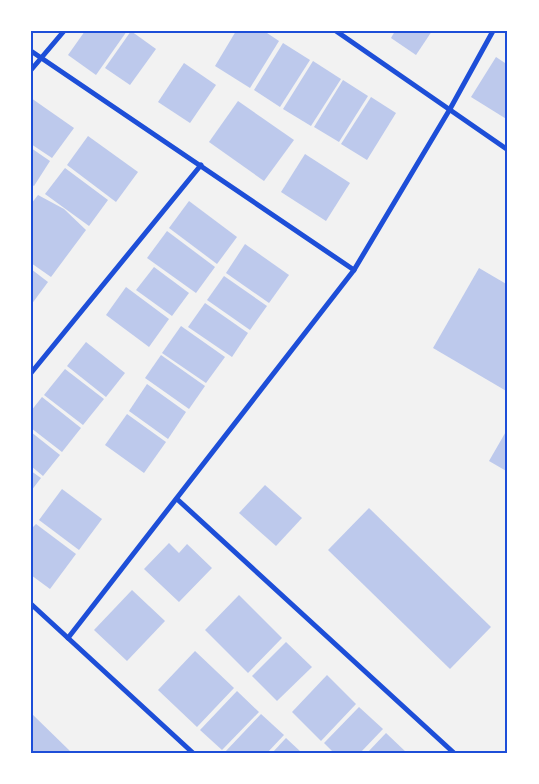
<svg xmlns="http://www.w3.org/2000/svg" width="539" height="784" font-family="'Work Sans',sans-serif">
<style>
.building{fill:#bdc9ec}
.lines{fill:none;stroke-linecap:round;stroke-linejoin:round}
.minor{stroke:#1d4ed8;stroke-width:5}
.neatline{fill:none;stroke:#1d4ed8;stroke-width:2}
</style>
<rect width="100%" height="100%" fill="#f2f2f2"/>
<!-- building -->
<g class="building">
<path d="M85 31H127L96 75 68 55Z"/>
<path d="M131 31 156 49 130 85 105 68Z"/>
<path d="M236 31H264L279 41 250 88 215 66Z"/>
<path d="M395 31H432L416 55 391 38Z"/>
<path d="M283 43 310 60 280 107 254 90Z"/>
<path d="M496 57 508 65V120L471 97Z"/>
<path d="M313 61 341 79 311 126 283 109Z"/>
<path d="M184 63 216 85 190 123 158 102Z"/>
<path d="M343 80 368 96 339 142 314 127Z"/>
<path d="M371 97 396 113 367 160 341 144Z"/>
<path d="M31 98 74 128 52 158 31 144Z"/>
<path d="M238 101 294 140 264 181 209 142Z"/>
<path d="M88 136 138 172 116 202 67 165Z"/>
<path d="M31 148 50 161 34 186 31 184Z"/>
<path d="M305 154 350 183 326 221 281 192Z"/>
<path d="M65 168 108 200 89 226 45 194Z"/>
<path d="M38 195 64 209 86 230 51 277 31 263V204Z"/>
<path d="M189 201 237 237 217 264 169 228Z"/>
<path d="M167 231 215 267 196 293 147 258Z"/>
<path d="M245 244 289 275 269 303 226 273Z"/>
<path d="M154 267 189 293 172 316 136 290Z"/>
<path d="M479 268 508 285V392L433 348Z"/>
<path d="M31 269 48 282 31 305Z"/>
<path d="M224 276 267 306 250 330 207 300Z"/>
<path d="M126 287 169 319 149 347 106 315Z"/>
<path d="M205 303 248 333 232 357 188 327Z"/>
<path d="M181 326 225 357 206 383 162 353Z"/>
<path d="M86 342 125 373 106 397 67 366Z"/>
<path d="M161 355 205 386 189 409 145 378Z"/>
<path d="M65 369 104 399 83 425 44 395Z"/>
<path d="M147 384 186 412 168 439 129 411Z"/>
<path d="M42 397 81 428 62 452 31 428V411Z"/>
<path d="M127 414 166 442 144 473 105 445Z"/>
<path d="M508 428V472L489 461Z"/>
<path d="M31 432 60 455 43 476 31 466Z"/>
<path d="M31 471 41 478 31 491Z"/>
<path d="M265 485 302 518 276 546 239 513Z"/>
<path d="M62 489 102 519 79 550 39 520Z"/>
<path d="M369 508 491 627 450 669 328 550Z"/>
<path d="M36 524 76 554 50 589 31 575V529Z"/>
<path d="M169 543 179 553 187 544 212 568 179 602 144 569Z"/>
<path d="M132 590 165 621 127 661 94 630Z"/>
<path d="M239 595 282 638 248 673 205 630Z"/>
<path d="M286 642 312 667 277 701 252 676Z"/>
<path d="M195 651 234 688 197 727 158 690Z"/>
<path d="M327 675 356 704 321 741 292 712Z"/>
<path d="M237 691 259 712 222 750 200 730Z"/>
<path d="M359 707 383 729 360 753H334L324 743Z"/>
<path d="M31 713 72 753H31Z"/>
<path d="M261 714 284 735 267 753H224Z"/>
<path d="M386 733 407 753H367Z"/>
<path d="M286 738 302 753H272Z"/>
</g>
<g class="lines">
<!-- minor -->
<g class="minor">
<path d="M336 31 508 150"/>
<path d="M31 51 354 270"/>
<path d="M31 70 64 31"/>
<path d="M31 373 201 165"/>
<path d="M177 499 454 753"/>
<path d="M31 604 193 753"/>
<path d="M68 638 354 270 450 109 493 31"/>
</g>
</g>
<!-- border -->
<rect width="539" height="784" fill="none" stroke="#ffffff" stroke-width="65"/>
<rect x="32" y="32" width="474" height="720" class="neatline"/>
</svg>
